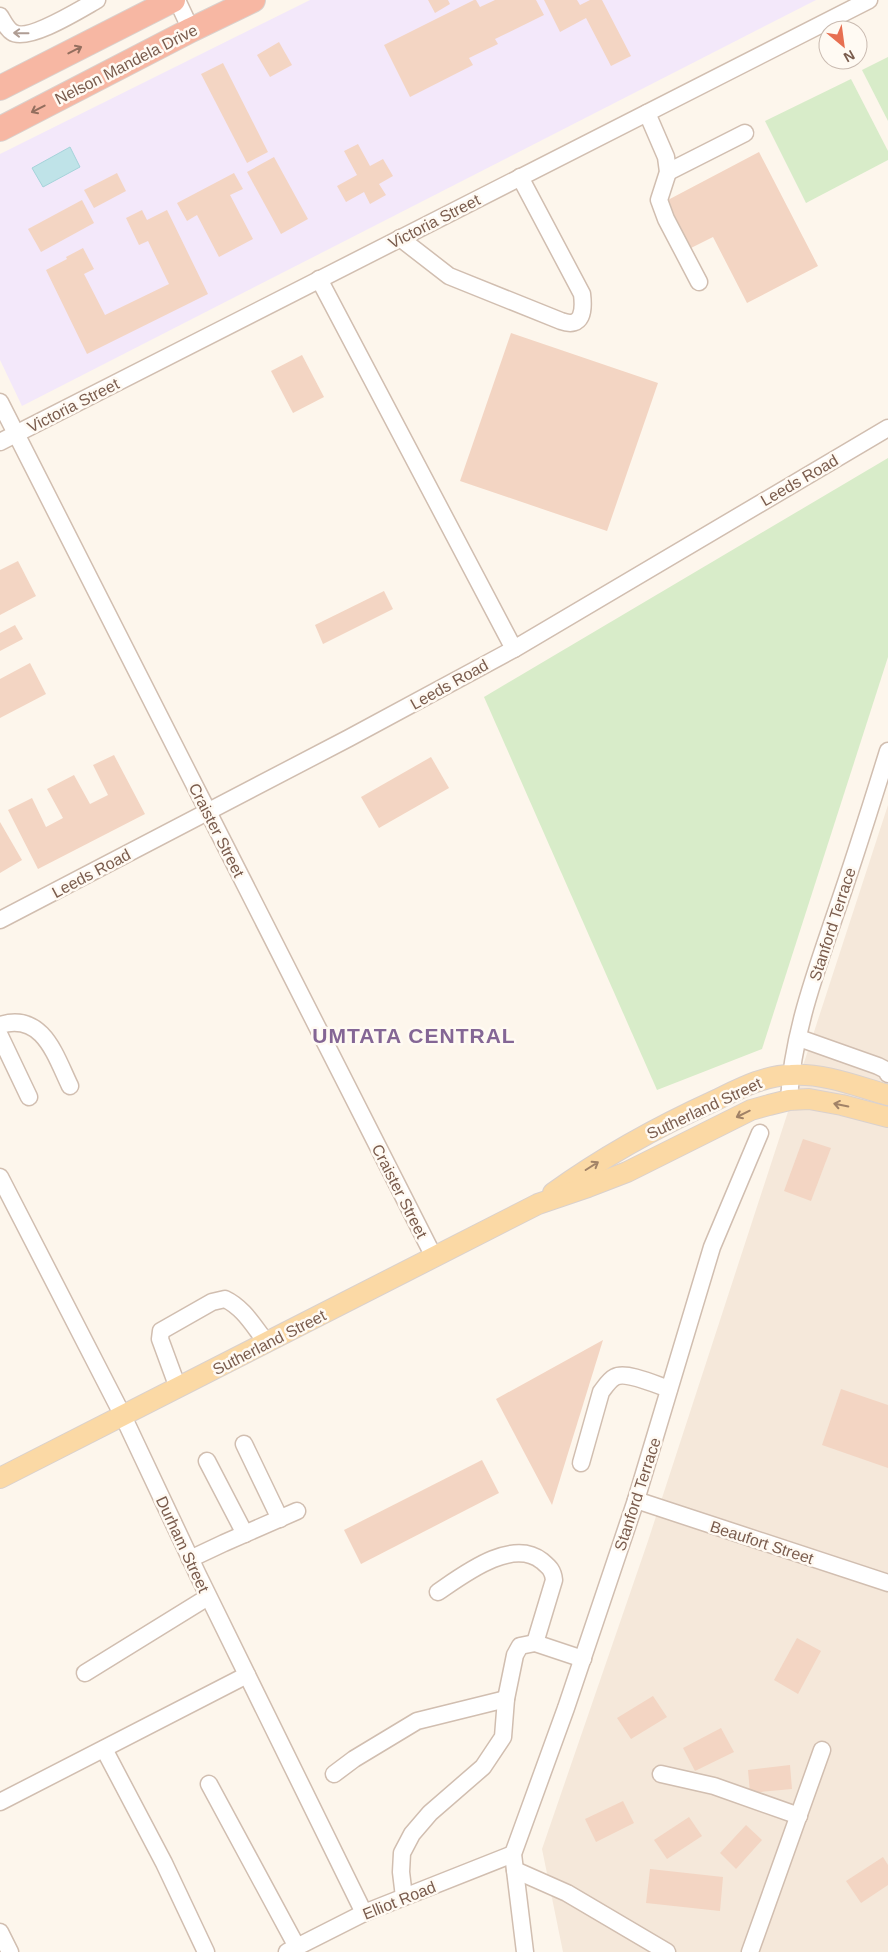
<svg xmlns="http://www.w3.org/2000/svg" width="888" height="1952" font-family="Arial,sans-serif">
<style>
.residential{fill:#f5e8da}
.education{fill:#f3e8fa}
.green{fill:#d8ecc9}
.water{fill:#bfe3e8;stroke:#a5d3da}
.building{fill:#f3d5c3}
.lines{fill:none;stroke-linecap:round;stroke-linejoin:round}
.minor-casing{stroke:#d1beb0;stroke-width:19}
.major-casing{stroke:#dad1cd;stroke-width:22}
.highway-casing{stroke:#dad1cd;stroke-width:26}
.minor{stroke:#fff;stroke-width:16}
.major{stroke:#fbd9a5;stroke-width:20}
.highway{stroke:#f7b7a3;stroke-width:24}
.oneway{stroke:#af9d94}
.oneway2{stroke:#936e5e}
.oneway3{stroke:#a18267}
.labels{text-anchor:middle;stroke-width:5;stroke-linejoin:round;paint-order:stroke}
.street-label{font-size:16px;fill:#7a5c4d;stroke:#fffaf3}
.district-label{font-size:21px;font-weight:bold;letter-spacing:1px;fill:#846695;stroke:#fffaf3}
</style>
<rect width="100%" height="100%" fill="#fdf6ec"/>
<!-- residential -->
<path class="residential" d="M888 805V1952H563L542 1849 648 1541Z"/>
<!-- education -->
<path class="education" d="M310 0H816L22 406 0 360V154Z"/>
<!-- green -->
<g class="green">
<path d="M888 57V121L862 70Z"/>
<path d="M851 79 888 151V160L806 203 765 121Z"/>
<path d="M888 458V657L762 1049 657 1090 484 697Z"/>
</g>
<!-- water -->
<path class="water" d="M70 147 80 167 43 187 32 168Z"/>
<!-- building -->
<g class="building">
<path d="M428 0H448L450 4 435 13Z"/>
<path d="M474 0H476L480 7 495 0H536L544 15 495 39 498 44 469 58 473 65 410 97 384 45Z"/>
<path d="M544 0H577L580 5 590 0H602L631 56 611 66 586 18 560 32Z"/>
<path d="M279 42 292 65 270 77 257 55Z"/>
<path d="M223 63 268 152 247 163 201 74Z"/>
<path d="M358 144 370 166 383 159 393 176 379 184 386 195 370 204 364 192 346 202 337 186 357 175 344 151Z"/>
<path d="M759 152 818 266 747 303 713 237 691 248 666 201Z"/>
<path d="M274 157 308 219 281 234 247 172Z"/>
<path d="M117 173 126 191 94 208 84 190Z"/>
<path d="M234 173 243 189 230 195 253 239 219 257 197 215 187 221 177 203Z"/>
<path d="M82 200 94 223 41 252 28 229Z"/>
<path d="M142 210 147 220 167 210 208 294 87 354 46 270 67 259 66 257 83 248 94 269 84 274 105 315 169 284 148 241 139 245 126 218Z"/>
<path d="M511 333 658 383 607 531 460 481Z"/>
<path d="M302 355 324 397 293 413 271 371Z"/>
<path d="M18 561 36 596 0 615V570Z"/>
<path d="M384 591 393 609 323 644 315 625Z"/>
<path d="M15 625 23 639 0 651V633Z"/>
<path d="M30 663 46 694 0 718V679Z"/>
<path d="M114 755 145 814 38 869 8 810 32 798 46 827 63 818 47 789 74 775 90 804 108 795 93 765Z"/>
<path d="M431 757 449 788 379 828 361 797Z"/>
<path d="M0 822 22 860 0 873Z"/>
<path d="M803 1139 831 1148 811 1201 784 1191Z"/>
<path d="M603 1340 552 1505 496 1399Z"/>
<path d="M841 1389 888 1405V1468L822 1445Z"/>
<path d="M482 1460 499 1493 361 1564 344 1530Z"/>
<path d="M797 1638 821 1651 798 1694 774 1680Z"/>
<path d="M653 1696 667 1717 631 1739 617 1718Z"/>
<path d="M721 1728 734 1752 695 1771 683 1748Z"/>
<path d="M790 1765 792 1789 750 1793 748 1770Z"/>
<path d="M623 1801 634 1823 596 1842 585 1819Z"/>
<path d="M689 1817 702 1836 667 1859 654 1840Z"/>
<path d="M746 1825 762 1840 736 1869 720 1853Z"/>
<path d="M883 1857 888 1865V1885L861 1903 846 1881Z"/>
<path d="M650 1869 723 1877 720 1911 646 1903Z"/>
</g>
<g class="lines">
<defs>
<g id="minor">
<path d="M177 0 191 30"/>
<path d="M0 16C3 21 7 29 12 32 27 43 81 9 97 0"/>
<path d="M647 113 666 157 668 172 659 200 666 219 699 282"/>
<path d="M668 172 745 133"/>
<path d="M400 238 449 276 561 321C583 329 584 310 582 294L520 177"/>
<path d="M319 279 514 649"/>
<path d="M0 402 434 1257"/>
<path d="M0 442 869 0"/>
<path d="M0 920 349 738 514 649 888 428"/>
<path d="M0 1025C43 1012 55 1055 70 1086"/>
<path d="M0 1036 29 1097"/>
<path d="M799 1038 878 1066 886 1070 888 1074"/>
<path d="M789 1100C792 1036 815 974 835 915 854 860 871 806 888 751"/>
<path d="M0 1177 123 1416 198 1575 364 1913"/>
<path d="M178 1388 160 1339 161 1331 212 1302 225 1299C244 1308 254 1327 267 1343"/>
<path d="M244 1444 280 1519"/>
<path d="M207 1461 245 1534"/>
<path d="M581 1463 601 1392C605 1387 609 1380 615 1377 626 1371 657 1385 669 1389"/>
<path d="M636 1500 888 1583"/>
<path d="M190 1559 224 1543 297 1511"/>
<path d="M438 1592C463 1575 512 1537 542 1561 549 1567 553 1570 554 1580L535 1643"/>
<path d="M85 1673 208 1597"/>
<path d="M104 1749 164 1863 206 1952"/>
<path d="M334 1774 354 1759 417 1721 506 1699"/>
<path d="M661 1774 714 1786 799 1816"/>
<path d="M209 1784 297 1947"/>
<path d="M0 1802 247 1675"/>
<path d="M515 1870 567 1893 667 1952"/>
<path d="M404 1897 401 1872 402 1853 412 1834 430 1813 483 1767 503 1737 506 1699 515 1655 520 1646 535 1643 583 1659"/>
<path d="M0 1932 10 1952"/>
<path d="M287 1952 364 1913 513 1854"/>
<path d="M525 1952 513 1854 566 1708 636 1500 712 1247 760 1133"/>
<path d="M750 1952 822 1750"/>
</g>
<g id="major">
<path d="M553 1193C604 1156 659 1126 716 1100 739 1089 765 1075 791 1075 825 1073 856 1086 888 1095"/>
<path d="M0 1478 538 1204 588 1187 627 1172 751 1110 769 1105 789 1100 809 1099 842 1105 888 1117"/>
</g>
<g id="highway">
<path d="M0 88 173 0"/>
<path d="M0 129 191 30 253 0"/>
</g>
</defs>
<!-- minor casing -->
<use href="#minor" class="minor-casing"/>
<!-- major casing -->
<use href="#major" class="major-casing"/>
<!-- highway casing -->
<use href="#highway" class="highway-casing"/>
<!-- minor -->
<use href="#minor" class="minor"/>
<!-- major -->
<use href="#major" class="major"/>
<!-- highway -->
<use href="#highway" class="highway"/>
</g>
<!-- one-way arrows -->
<defs><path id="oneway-shaft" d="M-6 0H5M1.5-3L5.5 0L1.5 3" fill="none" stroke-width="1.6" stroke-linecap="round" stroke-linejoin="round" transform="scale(1.25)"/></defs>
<use class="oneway" href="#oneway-shaft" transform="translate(21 33) rotate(-179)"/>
<g class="oneway2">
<use href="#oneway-shaft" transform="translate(75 50) rotate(-27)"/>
<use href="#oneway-shaft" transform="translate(38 109) rotate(153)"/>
</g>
<g class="oneway3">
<use href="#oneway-shaft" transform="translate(841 1105) rotate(-168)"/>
<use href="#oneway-shaft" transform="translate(743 1114) rotate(154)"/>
<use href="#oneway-shaft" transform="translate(592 1166) rotate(-32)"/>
</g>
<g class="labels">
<!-- street labels -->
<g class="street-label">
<text transform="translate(126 64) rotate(-27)" y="6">Nelson Mandela Drive</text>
<text transform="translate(434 221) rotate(-27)" y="6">Victoria Street</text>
<text transform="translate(73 405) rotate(-27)" y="6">Victoria Street</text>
<text transform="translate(799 480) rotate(-30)" y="6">Leeds Road</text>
<text transform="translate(449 684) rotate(-29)" y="6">Leeds Road</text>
<text transform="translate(217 830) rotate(63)" y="6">Craister Street</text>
<text transform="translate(91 873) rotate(-28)" y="6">Leeds Road</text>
<text transform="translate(832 924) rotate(-72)" y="6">Stanford Terrace</text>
<text transform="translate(704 1108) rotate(-25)" y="6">Sutherland Street</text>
<text transform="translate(400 1191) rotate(63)" y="6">Craister Street</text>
<text transform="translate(269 1342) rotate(-27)" y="6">Sutherland Street</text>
<text transform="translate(637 1494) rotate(-72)" y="6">Stanford Terrace</text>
<text transform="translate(762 1542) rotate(18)" y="6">Beaufort Street</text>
<text transform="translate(183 1544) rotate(65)" y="6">Durham Street</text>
<text transform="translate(399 1900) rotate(-22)" y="6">Elliot Road</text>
</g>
<!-- district labels -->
<g class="district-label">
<text x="414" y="1043">UMTATA CENTRAL</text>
</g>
</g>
<!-- north arrow -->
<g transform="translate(843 45) rotate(151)"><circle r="24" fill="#fffaf3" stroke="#cabbb1"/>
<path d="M0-4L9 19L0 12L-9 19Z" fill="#e76f51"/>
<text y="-8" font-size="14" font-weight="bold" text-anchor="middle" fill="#7a5c4d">N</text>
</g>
</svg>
